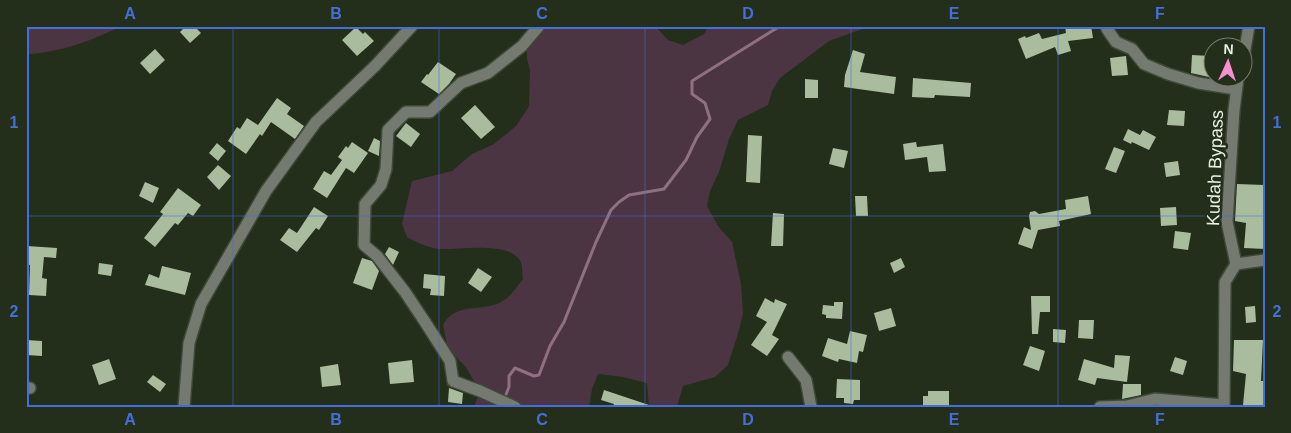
<svg xmlns="http://www.w3.org/2000/svg" width="1291" height="433" font-family="Helvetica,sans-serif">
<style>
.green{fill:#4c3543}
.lines{fill:none;stroke-linecap:round;stroke-linejoin:round}
.stream{stroke:#8f7082;stroke-width:3}
.building{fill:#aabc9e}
.minor-casing{stroke:#3f4937;stroke-width:14}
.minor{stroke:#747a70;stroke-width:11}
.grid{fill:none;stroke:#466eda;stroke-width:1;stroke-opacity:0.55}
.labels{text-anchor:middle;stroke-width:5;stroke-linejoin:round;paint-order:stroke}
.street-label{font-size:18px;fill:#e8f0e3;stroke:#232e1b}
.neatline{fill:none;stroke:#466eda;stroke-width:2}
.grid-label{font-size:16px;text-anchor:middle;font-weight:bold;fill:#466eda}
</style>
<rect width="100%" height="100%" fill="#232e1b"/>
<!-- green -->
<g class="green">
<path d="M26 26H121C92 41 58 53 26 54Z"/>
<path d="M547 26H655L668 40 683 45 704 34 709 26H871L829 41 780 78 772 91 768 105 738 120 729 139 719 172 710 191 707 206 718 226 732 242 741 284 743 313 739 330 728 365 715 377 683 386 677 407H649L647 383 623 377 598 374 592 389 589 407H474L480 391 465 366 455 356 447 344 443 325C457 299 487 315 507 298 513 293 518 285 523 279 522 275 523 268 521 263 513 240 459 250 440 249 428 248 418 243 407 237L402 224 412 181 452 171 472 154 494 144 516 126 529 106 530 70 527 59V49Z"/>
</g>
<g class="lines">
<!-- stream -->
<path class="stream" d="M501 407 509 387V376L515 368 534 376 539 375 550 346 564 322 596 242 611 210 619 202 629 195 664 189 686 160 697 137 710 119 705 103 692 94V81L780 26"/>
</g>
<!-- building -->
<g class="building">
<path d="M186 26H194L201 33 190 43 180 32Z"/>
<path d="M1065 26H1091L1093 38 1068 41 1071 51 1058 55 1055 47 1026 59 1018 39 1025 36 1026 38 1039 33 1042 39 1066 33Z"/>
<path d="M356 27 363 34 365 32 374 41 357 56 342 40Z"/>
<path d="M155 49 165 60 150 74 140 63Z"/>
<path d="M853 50 865 54 860 72 896 77 894 94 844 87 845 75Z"/>
<path d="M1192 55 1211 56 1209 77 1191 73Z"/>
<path d="M1126 56 1128 75 1112 76 1110 58Z"/>
<path d="M438 62 456 74 449 84 439 94 421 82 427 74 428 75Z"/>
<path d="M913 78 971 83 970 97 935 95 934 98 912 97Z"/>
<path d="M805 79 818 80V98H805Z"/>
<path d="M277 98 291 108 287 114 304 126 295 139 271 122 262 136 260 134 246 154 228 141 237 127 240 129 247 118 258 125Z"/>
<path d="M475 105 495 127 481 139 461 118Z"/>
<path d="M1169 110 1185 111 1184 126 1167 125Z"/>
<path d="M406 123 420 134 411 147 396 136Z"/>
<path d="M1128 129 1140 135 1143 130 1156 137 1149 150 1132 142 1131 144 1123 140Z"/>
<path d="M748 135 762 136 760 183 746 182Z"/>
<path d="M374 138 380 141 379 156 368 151Z"/>
<path d="M352 142 368 153 354 173 346 168 327 198 313 189 324 171 331 175 342 160 338 157 346 146 348 148Z"/>
<path d="M916 142 917 147 943 144 946 171 929 172 927 157 905 160 903 144Z"/>
<path d="M217 143 226 151 218 161 209 153Z"/>
<path d="M1114 147 1125 151 1116 173 1105 169Z"/>
<path d="M833 148 848 151 844 168 829 164Z"/>
<path d="M1178 161 1180 175 1166 177 1164 163Z"/>
<path d="M218 165 231 176 219 190 207 177Z"/>
<path d="M145 182 159 188 153 203 139 196Z"/>
<path d="M1237 184 1265 185V249L1244 248 1246 223 1235 221Z"/>
<path d="M178 188 201 205 193 216 188 213 178 225 175 223 155 247 144 238 163 214 160 212Z"/>
<path d="M855 196H867L868 216H856Z"/>
<path d="M1088 196 1091 214 1059 221 1060 226 1038 230 1032 249 1018 244 1024 227 1031 230 1029 216 1030 212 1035 211 1039 214 1066 209 1065 200Z"/>
<path d="M314 207 328 216 319 230 316 228 297 252 280 240 289 228 297 233Z"/>
<path d="M1176 207 1177 225 1161 226 1160 208Z"/>
<path d="M773 213 784 214 783 246H771Z"/>
<path d="M1175 231 1191 233 1188 250 1173 248Z"/>
<path d="M27 246 57 248 56 258 44 257 42 278 47 279 46 296 29 295 30 265 26 264Z"/>
<path d="M389 247 399 252 393 265 385 254Z"/>
<path d="M362 258 372 261 379 271 372 290 353 283Z"/>
<path d="M901 258 905 267 894 273 890 263Z"/>
<path d="M99 263 113 265 111 276 98 274Z"/>
<path d="M162 266 191 273 185 295 145 285 149 274 159 278Z"/>
<path d="M478 268 492 277 481 292 468 283Z"/>
<path d="M424 274 445 276 444 296 430 295 431 289 423 288Z"/>
<path d="M1031 296H1050V312H1040L1038 334H1032Z"/>
<path d="M765 298 774 303 775 299 787 304 772 335 779 339 767 356 751 345 767 322 756 316Z"/>
<path d="M834 302H843L842 319 826 318V315L822 314 823 305 834 306Z"/>
<path d="M1255 306 1256 322 1246 323 1245 307Z"/>
<path d="M891 308 896 326 879 331 874 313Z"/>
<path d="M1079 320H1094L1093 339 1078 338Z"/>
<path d="M1053 329 1066 330 1065 343 1053 342Z"/>
<path d="M850 331 867 335 863 352 859 351 857 363 839 359 838 362 822 356 828 338 847 344Z"/>
<path d="M26 340 42 341V356L26 355Z"/>
<path d="M1234 340H1263L1261 381H1265V407L1243 405 1246 374 1233 371Z"/>
<path d="M1030 346 1045 351 1039 371 1023 365Z"/>
<path d="M1115 355 1130 356 1127 382 1097 378 1095 385 1078 380 1084 359 1114 368Z"/>
<path d="M1175 357 1187 361 1183 375 1170 371Z"/>
<path d="M109 359 116 379 99 385 92 365Z"/>
<path d="M412 360 414 382 390 384 388 363Z"/>
<path d="M338 364 341 385 322 387 320 367Z"/>
<path d="M153 375 166 384 160 392 147 382Z"/>
<path d="M837 379 860 380V400H854L853 404 844 403V398H836Z"/>
<path d="M1123 384H1141V395L1122 399Z"/>
<path d="M449 388 463 393 462 404 448 402Z"/>
<path d="M604 390 649 405V407H613L614 404 601 400Z"/>
<path d="M928 391H949V407H923V396H928Z"/>
</g>
<g class="lines">
<defs>
<g id="minor">
<path d="M1108 26 1107 29 1116 42 1132 49 1144 64 1168 74 1198 83 1236 89"/>
<path d="M1244 55 1249 26"/>
<path d="M1236 264 1265 260"/>
<path d="M788 357 806 380 811 407"/>
<path d="M26 388H30"/>
<path d="M184 407 189 343 201 304 266 191 316 122 375 66 412 26"/>
<path d="M515 407 480 391 453 381 450 361 425 322 405 292 377 256 364 245 365 204 381 185 386 169 388 130 406 112H430L461 83 488 73 522 46 539 26"/>
<path d="M1100 407 1127 406 1155 399 1223 405"/>
<path d="M1224 407 1225 282 1236 264 1227 222 1234 110 1238 78"/>
</g>
</defs>
<!-- minor casing -->
<use href="#minor" class="minor-casing"/>
<!-- minor -->
<use href="#minor" class="minor"/>
</g>
<!-- grid -->
<path class="grid" d="M233 26V407M439 26V407M645 26V407M851 26V407M1058 26V407M26 216H1265"/>
<g class="labels">
<!-- street labels -->
<g class="street-label">
<text transform="translate(1215 168) rotate(-88)" y="6">Kudah Bypass</text>
</g>
</g>
<!-- border -->
<rect width="1291" height="433" fill="none" stroke="#232e1b" stroke-width="55"/>
<!-- north arrow -->
<g transform="translate(1228 62) rotate(3)"><circle r="24" fill="#232e1b" stroke="#727c6b"/>
<path d="M0-4L9 19L0 12L-9 19Z" fill="#f690cf"/>
<text y="-8" font-size="14" font-weight="bold" text-anchor="middle" fill="#e8f0e3">N</text>
</g>
<rect x="28" y="28" width="1236" height="378" class="neatline"/>
<g class="grid-label">
<text x="130" y="19">A</text>
<text x="336" y="19">B</text>
<text x="542" y="19">C</text>
<text x="748" y="19">D</text>
<text x="954" y="19">E</text>
<text x="1160" y="19">F</text>
<text x="14" y="128">1</text>
<text x="1277" y="128">1</text>
<text x="14" y="317">2</text>
<text x="1277" y="317">2</text>
<text x="130" y="425">A</text>
<text x="336" y="425">B</text>
<text x="542" y="425">C</text>
<text x="748" y="425">D</text>
<text x="954" y="425">E</text>
<text x="1160" y="425">F</text>
</g>
</svg>
